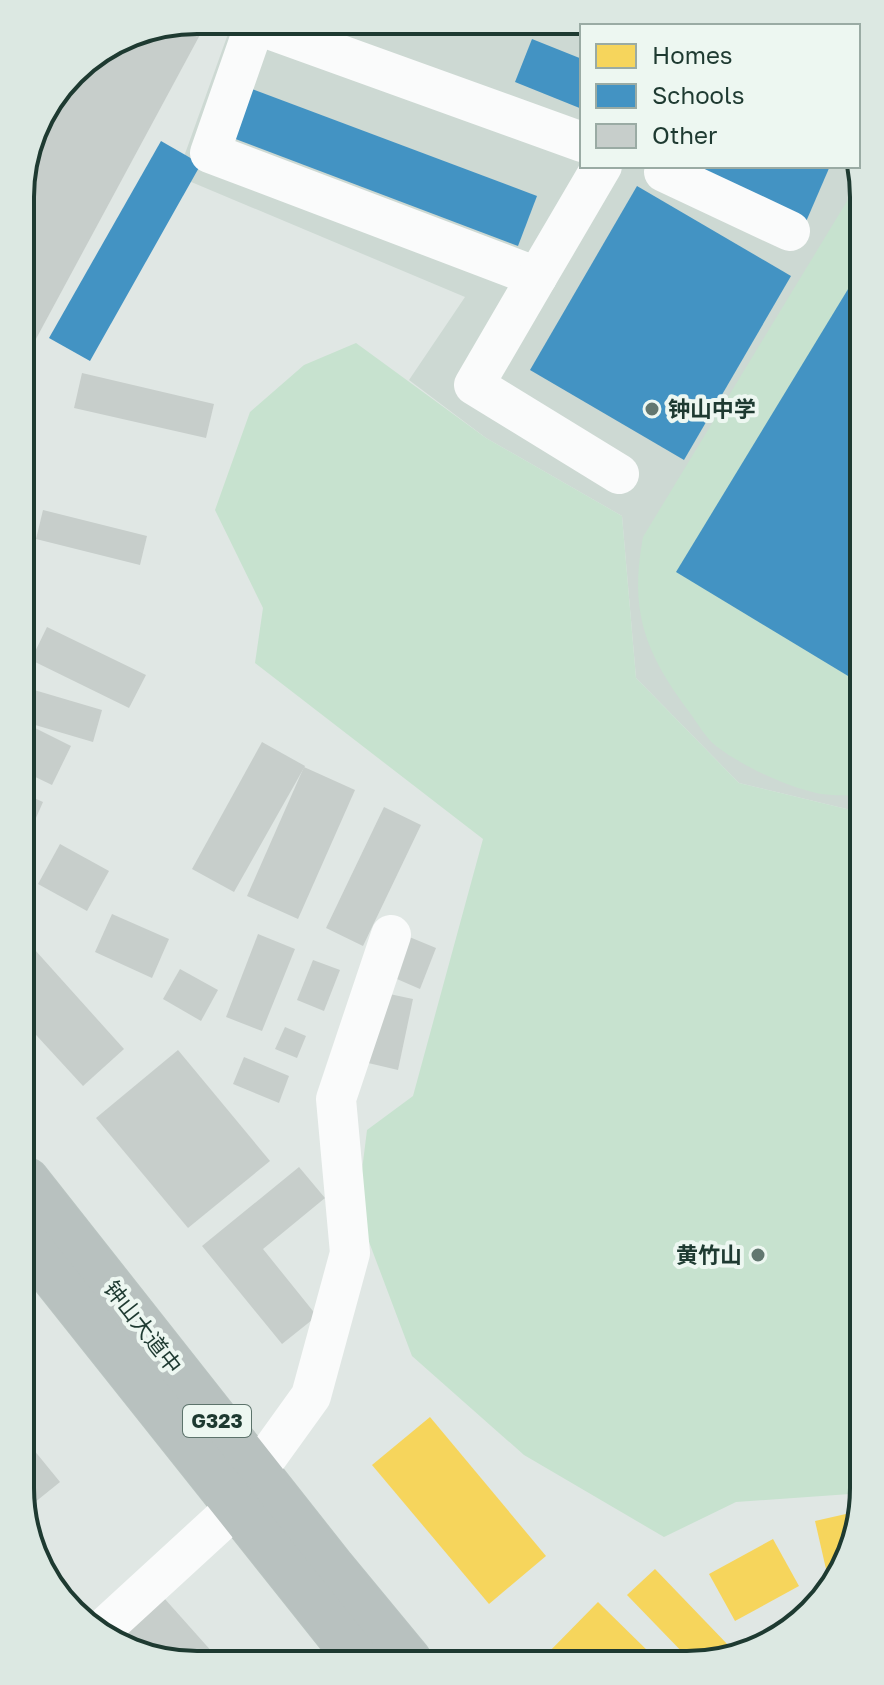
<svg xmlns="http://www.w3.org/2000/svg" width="884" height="1685" font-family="'Golos Text','Noto Sans SC',sans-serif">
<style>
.built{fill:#cdd9d3}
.green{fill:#c7e2cf}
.homes{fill:#f6d55c}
.schools{fill:#4393c3}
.building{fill:#c7cecb}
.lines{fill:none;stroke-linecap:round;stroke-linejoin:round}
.highway-casing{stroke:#bac4c1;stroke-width:46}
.minor{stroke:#fafbfb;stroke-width:40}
.highway{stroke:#b8c1bf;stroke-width:44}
.poi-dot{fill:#627770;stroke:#edf7f1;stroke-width:3}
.labels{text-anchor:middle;stroke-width:8;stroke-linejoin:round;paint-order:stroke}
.shield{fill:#edf7f1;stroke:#5c736b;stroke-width:2}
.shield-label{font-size:20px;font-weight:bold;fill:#1e3a31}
.poi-label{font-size:22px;font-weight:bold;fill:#1e3a31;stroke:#edf7f1;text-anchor:start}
.street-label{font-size:22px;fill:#1e3a31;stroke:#edf7f1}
.rim{fill:none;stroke:#1e3a31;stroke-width:4}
</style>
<rect width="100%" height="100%" fill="#e0e7e4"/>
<!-- built -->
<path class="built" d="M233 20 721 23 726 26H582V166H855L859 812 739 783 636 678 622 516 486 438 409 380 465 297 177 176Z"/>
<!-- green -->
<g class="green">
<path d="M855 188 859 796C845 795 830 796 816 793 785 786 742 766 716 746 706 738 698 724 690 713 645 653 629 612 643 537Z"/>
<path d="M356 343 486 438 622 516 636 678 739 783 859 812 864 1493 736 1502 664 1537 524 1455 412 1356 357 1210 367 1130 413 1096 483 839 255 663 263 608 215 510 250 412 304 365Z"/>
</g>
<!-- homes -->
<g class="homes">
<path d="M430 1417 546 1556 489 1604 372 1465Z"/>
<path d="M859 1511 839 1566 826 1569 815 1521Z"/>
<path d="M773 1539 799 1586 735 1621 709 1574Z"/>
<path d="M655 1569 730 1647 721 1656 687 1657 627 1595Z"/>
<path d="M598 1602 654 1657 543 1658Z"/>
</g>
<!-- schools -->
<g class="schools">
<path d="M398 21H433L428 33Z"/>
<path d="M532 39 582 59V109L515 82Z"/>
<path d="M244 86 537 196 518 246 225 135Z"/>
<path d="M161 141 201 164 90 361 49 338Z"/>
<path d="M686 166H830L805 224Z"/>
<path d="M637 186 791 276 684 460 530 370Z"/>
<path d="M856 276 858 682 676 572Z"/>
</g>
<!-- building -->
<g class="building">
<path d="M197 20H208L23 363 21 175 38 121 80 64 130 33Z"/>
<path d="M82 373 214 404 206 438 74 408Z"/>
<path d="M23 462 35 469 23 491Z"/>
<path d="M43 510 147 536 140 565 36 539Z"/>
<path d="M47 627 146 675 129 708 31 660Z"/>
<path d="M24 687 102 710 93 742 25 722Z"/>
<path d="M25 723 71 746 52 785 25 772Z"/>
<path d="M262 742 305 766 234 892 192 869Z"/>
<path d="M304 767 355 790 298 919 247 896Z"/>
<path d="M25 794 43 802 28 836 25 835Z"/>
<path d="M384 807 421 825 363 946 326 928Z"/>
<path d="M60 844 109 871 87 911 38 884Z"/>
<path d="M112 914 169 939 152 978 95 952Z"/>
<path d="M258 934 295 949 262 1031 226 1017Z"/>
<path d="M407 936 436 948 420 989 390 976Z"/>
<path d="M26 940 124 1049 83 1086 26 1024Z"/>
<path d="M313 960 340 970 324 1011 297 1000Z"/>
<path d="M180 969 218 990 201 1021 163 999Z"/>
<path d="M380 992 413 999 398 1070 364 1062Z"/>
<path d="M285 1027 306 1036 297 1058 275 1049Z"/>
<path d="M178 1050 270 1161 188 1228 96 1118Z"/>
<path d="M244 1057 289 1076 279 1103 233 1084Z"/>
<path d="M299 1167 325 1198 263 1249 317 1316 282 1344 202 1246Z"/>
<path d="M29 1444 60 1482 29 1507Z"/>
<path d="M164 1598 222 1663H174L119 1639Z"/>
</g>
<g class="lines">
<defs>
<g id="highway">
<path d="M27 1180 333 1568 409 1660"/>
<path d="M28 1245 359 1661"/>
</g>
</defs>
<!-- highway casing -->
<use href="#highway" class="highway-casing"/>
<!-- minor -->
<g class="minor">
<path d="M611 23 617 26"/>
<path d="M716 26 717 23"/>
<path d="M582 142 255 24 210 153 537 277 474 385 619 474"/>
<path d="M664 172 790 231"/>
<path d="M537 277 602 166"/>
<path d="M101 1631 235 1508 257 1471 311 1396 350 1253 336 1099 391 935"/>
</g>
<!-- highway -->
<use href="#highway" class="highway"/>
</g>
<!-- markers -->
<g class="poi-dot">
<circle cx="652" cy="409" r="8"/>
<circle cx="758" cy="1255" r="8"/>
</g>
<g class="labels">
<!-- shield labels -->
<rect class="shield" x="183" y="1405" width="68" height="32" rx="6"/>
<g class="shield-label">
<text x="217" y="1428">G323</text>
</g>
<!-- poi labels -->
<g class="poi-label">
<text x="668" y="417">钟山中学</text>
<text x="742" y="1263" text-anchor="end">黄竹山</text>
</g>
<!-- street labels -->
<g class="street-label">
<text transform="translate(143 1327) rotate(52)" y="8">钟山大道中</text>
</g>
</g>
<!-- crop -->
<path d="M0 0H884V1685H0ZM197 34H687A163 163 0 0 1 850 197V1488A163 163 0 0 1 687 1651H197A163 163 0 0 1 34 1488V197A163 163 0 0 1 197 34Z" fill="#dce8e2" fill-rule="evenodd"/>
<path class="rim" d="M197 34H687A163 163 0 0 1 850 197V1488A163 163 0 0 1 687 1651H197A163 163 0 0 1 34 1488V197A163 163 0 0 1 197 34Z"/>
<!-- legend -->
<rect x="580" y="24" width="280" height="144" fill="#edf7f1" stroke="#9aaba4" stroke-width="2"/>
<rect x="596" y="44" width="40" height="24" fill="#f6d55c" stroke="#9aaba4" stroke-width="2"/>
<text x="652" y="64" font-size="24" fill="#1e3a31">Homes</text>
<rect x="596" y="84" width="40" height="24" fill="#4393c3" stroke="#9aaba4" stroke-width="2"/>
<text x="652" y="104" font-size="24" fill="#1e3a31">Schools</text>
<rect x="596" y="124" width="40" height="24" fill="#c7cecb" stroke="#9aaba4" stroke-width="2"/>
<text x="652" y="144" font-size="24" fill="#1e3a31">Other</text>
</svg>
